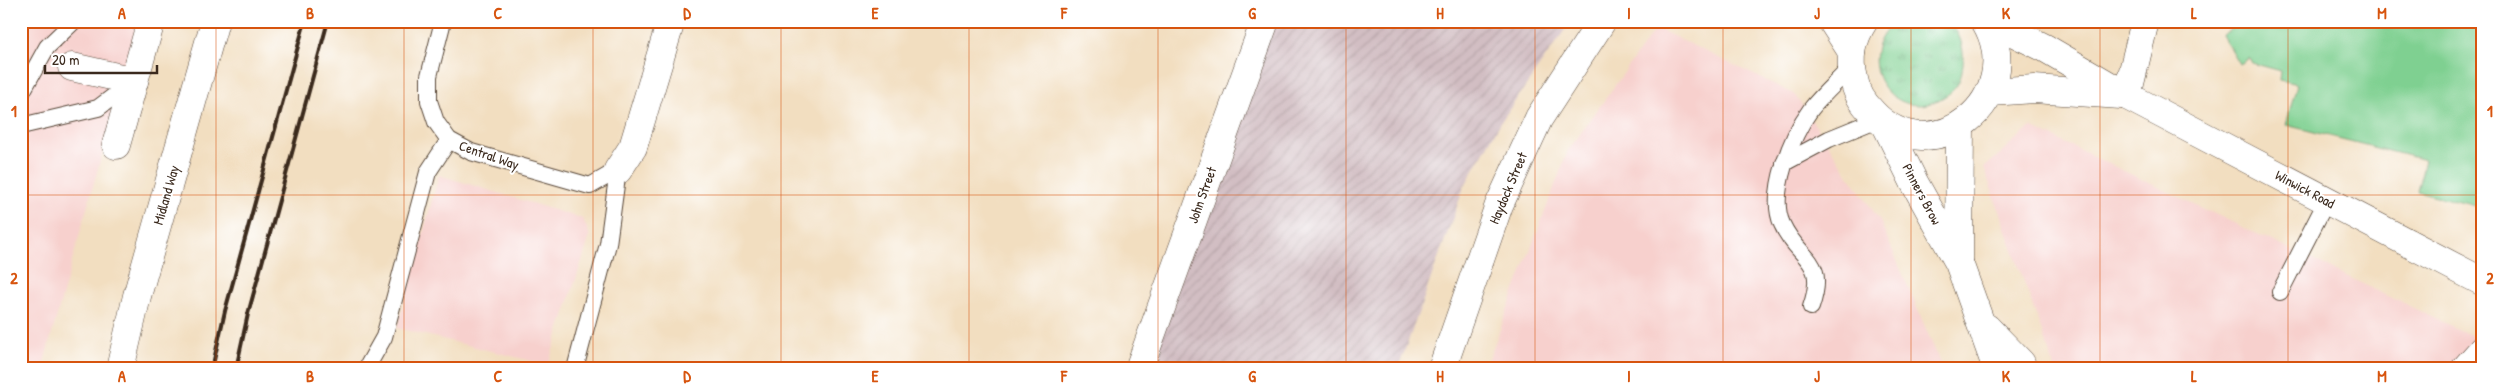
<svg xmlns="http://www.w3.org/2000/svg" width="2504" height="390" font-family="'Patrick Hand',sans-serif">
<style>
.built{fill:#f7d0cd}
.industrial{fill:url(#industrial-furrows)}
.grass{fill:url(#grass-tufts);stroke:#5d7d58}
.pitch{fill:#7fd091;stroke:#5d7d58}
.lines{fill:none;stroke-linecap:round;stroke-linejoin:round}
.lane-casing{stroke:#564536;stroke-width:18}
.street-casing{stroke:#564536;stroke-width:29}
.secondary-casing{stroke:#564536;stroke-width:29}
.highway-casing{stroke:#564536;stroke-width:29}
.lane{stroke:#fff;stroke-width:16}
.street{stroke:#fff;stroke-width:28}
.secondary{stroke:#fff;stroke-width:28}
.highway{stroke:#fff;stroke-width:28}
.rail{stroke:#3b2a1e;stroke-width:4}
.grid{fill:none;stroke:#d7540e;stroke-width:1;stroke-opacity:0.55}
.labels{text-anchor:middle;stroke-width:4;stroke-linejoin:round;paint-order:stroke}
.street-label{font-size:14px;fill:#3b2a1e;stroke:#fff}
.neatline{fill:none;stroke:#d7540e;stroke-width:2}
.grid-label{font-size:16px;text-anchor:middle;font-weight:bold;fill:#d7540e}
</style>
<defs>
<pattern id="industrial-furrows" width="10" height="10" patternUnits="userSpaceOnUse" patternTransform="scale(1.25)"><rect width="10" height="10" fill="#d2bec3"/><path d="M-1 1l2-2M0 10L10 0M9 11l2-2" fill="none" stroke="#b5a3a7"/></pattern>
<pattern id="grass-tufts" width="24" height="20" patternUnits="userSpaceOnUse" patternTransform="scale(1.25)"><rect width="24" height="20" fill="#7fd091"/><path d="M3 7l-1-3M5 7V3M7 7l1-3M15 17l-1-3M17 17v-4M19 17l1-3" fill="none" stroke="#69a976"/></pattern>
</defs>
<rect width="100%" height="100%" fill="#fff"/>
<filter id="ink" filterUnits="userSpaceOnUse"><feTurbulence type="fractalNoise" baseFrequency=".02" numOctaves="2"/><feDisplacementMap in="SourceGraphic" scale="10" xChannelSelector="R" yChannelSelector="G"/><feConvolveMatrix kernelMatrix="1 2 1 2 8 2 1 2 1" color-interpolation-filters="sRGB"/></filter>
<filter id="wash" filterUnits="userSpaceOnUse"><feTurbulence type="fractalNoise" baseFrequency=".0096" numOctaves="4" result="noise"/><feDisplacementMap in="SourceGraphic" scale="20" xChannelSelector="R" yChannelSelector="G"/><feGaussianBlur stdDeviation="1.12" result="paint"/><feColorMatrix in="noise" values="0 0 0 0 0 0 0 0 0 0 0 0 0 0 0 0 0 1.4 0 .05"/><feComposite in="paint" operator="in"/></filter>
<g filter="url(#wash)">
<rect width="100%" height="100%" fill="#f2dec0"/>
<!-- built -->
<g class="built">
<path d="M21 21H139L42 369H21Z"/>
<path d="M1656 28 1794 94 1880 221 1943 369H1485L1568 151Z"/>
<path d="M2031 127 2483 341V369H2055L1984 168Z"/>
<path d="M439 175 583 219 590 236 548 365 397 328Z"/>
</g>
<!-- industrial -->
<path class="industrial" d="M1265 21H1571L1502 120 1464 187 1398 369H1139Z"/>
<!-- grass -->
<path class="grass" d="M1896 21C1910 21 1928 18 1942 21 1965 26 1967 64 1959 81 1956 89 1948 95 1940 99 1894 125 1847 60 1896 21Z"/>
<!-- pitch -->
<path class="pitch" d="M2228 21H2483V208L2417 191 2425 160 2286 125 2297 84 2280 80 2281 71 2252 63 2249 58 2239 64 2222 35 2232 29Z"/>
</g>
<g filter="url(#ink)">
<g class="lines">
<defs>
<g id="lane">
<path d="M443 21 429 76V101L436 122 449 140 471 152 590 186 618 170"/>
<path d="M21 94 47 47 74 21"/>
<path d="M21 126 98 108 134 81"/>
<path d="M1784 163 1829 139 1878 119"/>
<path d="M2280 292 2327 200"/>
<path d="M1811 307C1828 257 1799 262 1782 224 1768 193 1792 135 1811 109 1823 94 1838 81 1851 67"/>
<path d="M366 369 384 337 428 172 449 140"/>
<path d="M575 369 608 244 618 170"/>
</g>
<g id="street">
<path d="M1990 21 2045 48 2127 96 2483 282"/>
<path d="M72 67 134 81"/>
<path d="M1991 92 2034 89 2121 95"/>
<path d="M2127 96 2145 21"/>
<path d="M116 145 151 21"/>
<path d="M618 170 633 147 671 21"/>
<path d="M1139 369 1265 21"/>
<path d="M1442 369 1499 205 1539 118 1602 21"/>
<path d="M2465 369 2483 349"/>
</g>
<g id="secondary">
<path d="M1832 21 1852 52"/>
<path d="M1864 21C1852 39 1849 59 1854 79 1856 92 1863 103 1872 112 1932 177 2030 97 1985 21"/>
<path d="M1886 125 1914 182 1959 263 1997 369"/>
<path d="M1959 261 1960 126"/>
<path d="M1987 328 2021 363 2023 369"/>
</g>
<path id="highway" d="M120 369 137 296 215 21"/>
</defs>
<!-- lane casing -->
<use href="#lane" class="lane-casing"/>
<!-- street casing -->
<use href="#street" class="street-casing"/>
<!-- secondary casing -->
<use href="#secondary" class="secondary-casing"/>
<!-- highway casing -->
<use href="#highway" class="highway-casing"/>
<!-- lane -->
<use href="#lane" class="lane"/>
<!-- street -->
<use href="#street" class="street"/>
<!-- secondary -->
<use href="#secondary" class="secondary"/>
<!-- highway -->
<use href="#highway" class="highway"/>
<!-- rail -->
<g class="rail">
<path d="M212 369 225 311 305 21"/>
<path d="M236 369 248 314 328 21"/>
</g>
</g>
</g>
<!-- grid -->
<path class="grid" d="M216 21V369M404 21V369M593 21V369M781 21V369M969 21V369M1158 21V369M1346 21V369M1535 21V369M1723 21V369M1911 21V369M2100 21V369M2288 21V369M21 195H2483"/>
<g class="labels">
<!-- street labels -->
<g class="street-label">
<text transform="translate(489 155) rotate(19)" y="5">Central Way</text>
<text transform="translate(1508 188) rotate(-67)" y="5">Haydock Street</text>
<text transform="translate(2305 189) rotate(28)" y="5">Winwick Road</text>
<text transform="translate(1922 194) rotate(62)" y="5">Pinners Brow</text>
<text transform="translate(166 195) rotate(-74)" y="5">Midland Way</text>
<text transform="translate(1202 195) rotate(-70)" y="5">John Street</text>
</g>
</g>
<!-- margin -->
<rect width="2504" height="390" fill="none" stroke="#fff" stroke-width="55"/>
<!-- scale -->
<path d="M45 65v8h112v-8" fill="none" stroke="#3b2a1e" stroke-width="2.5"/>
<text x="52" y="65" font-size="15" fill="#3b2a1e" stroke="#ffffff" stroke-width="4" paint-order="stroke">20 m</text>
<rect x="28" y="28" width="2448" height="334" class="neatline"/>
<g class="grid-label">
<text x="122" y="19">A</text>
<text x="310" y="19">B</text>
<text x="498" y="19">C</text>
<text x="687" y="19">D</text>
<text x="875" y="19">E</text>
<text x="1064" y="19">F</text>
<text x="1252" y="19">G</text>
<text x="1440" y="19">H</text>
<text x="1629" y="19">I</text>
<text x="1817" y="19">J</text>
<text x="2006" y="19">K</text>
<text x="2194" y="19">L</text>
<text x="2382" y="19">M</text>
<text x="14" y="117">1</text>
<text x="2490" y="117">1</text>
<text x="14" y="284">2</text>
<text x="2490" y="284">2</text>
<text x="122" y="382">A</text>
<text x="310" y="382">B</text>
<text x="498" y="382">C</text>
<text x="687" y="382">D</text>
<text x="875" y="382">E</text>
<text x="1064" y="382">F</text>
<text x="1252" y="382">G</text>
<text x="1440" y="382">H</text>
<text x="1629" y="382">I</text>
<text x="1817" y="382">J</text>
<text x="2006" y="382">K</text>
<text x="2194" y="382">L</text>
<text x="2382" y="382">M</text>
</g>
</svg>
